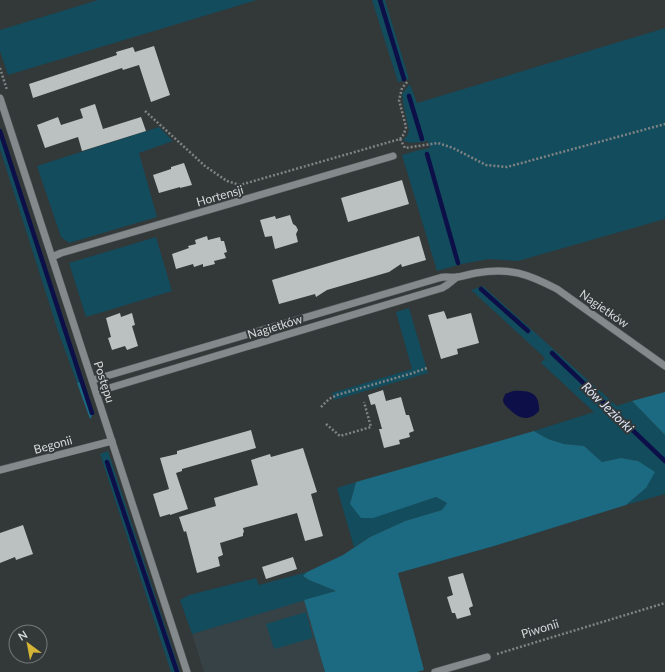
<svg xmlns="http://www.w3.org/2000/svg" width="665" height="672" font-family="Lato,sans-serif">
<style>
.built{fill:#374246}
.green{fill:#134c5d}
.forest{fill:#1b6a81}
.water{fill:#0d1048}
.lines{fill:none;stroke-linecap:round;stroke-linejoin:round}
.stream{stroke:#0d1048;stroke-width:4.5}
.building{fill:#bbc1c1}
.minor-casing{stroke:#535758;stroke-width:8}
.path{stroke:#7f8384;stroke-width:2.5;stroke-dasharray:2 2;stroke-linecap:butt}
.minor{stroke:#84898b;stroke-width:7}
.labels{text-anchor:middle;stroke-width:4;stroke-linejoin:round;paint-order:stroke}
.street-label{font-size:12px;fill:#d6d9da;stroke:#333839}
.water-label{font-size:13px;font-style:italic;fill:#dee3f6;stroke:#333839}
</style>
<rect width="100%" height="100%" fill="#333839"/>
<!-- built -->
<path class="built" d="M304 600 325 672H204L192 634Z"/>
<!-- green -->
<g class="green">
<path d="M98 0H257L8 75 0 51V30Z"/>
<path d="M372 0H385L409 79 398 82Z"/>
<path d="M665 28V219L518 261 489 259 462 264 437 271 402 155 419 150 430 148 428 141C420 142 410 145 403 140L407 136 409 130 403 103 402 94 410 84 417 103Z"/>
<path d="M159 127 173 141 139 153 157 217 69 243 61 237 37 166Z"/>
<path d="M0 128 82 381 77 383 58 331 0 149Z"/>
<path d="M156 237 172 291 86 317 69 263Z"/>
<path d="M483 286 617 406 632 401 665 435V494L626 505 646 488 638 461 621 458 602 462 584 446 564 444 548 439 534 431 594 412 541 363 545 358 471 290Z"/>
<path d="M409 308 428 373 334 400 332 393 412 369 396 312Z"/>
<path d="M108 451 180 672H171L100 454Z"/>
<path d="M356 482 350 504 421 502 436 497 447 503 442 510 405 521 370 537 354 547 337 488Z"/>
<path d="M307 572 303 576 309 580 336 591 192 634 180 600 189 595 256 578 259 585Z"/>
<path d="M306 612 313 638 274 649 266 624Z"/>
</g>
<!-- forest -->
<g class="forest">
<path d="M82 381 94 413 90 419 77 383Z"/>
<path d="M665 392V435L632 401Z"/>
<path d="M534 431 548 439 564 444 584 446 602 462 621 458 638 461 655 472 646 488 626 505 494 546 398 573 424 670 417 672H325L304 600 336 591 309 580 303 576 307 572 343 555 370 537 405 521 442 510 447 503 436 497 373 518H361L350 504 356 482Z"/>
</g>
<!-- water -->
<path class="water" d="M513 391C530 390 540 393 539 411 528 423 518 418 508 408 506 406 503 403 503 400 503 398 505 396 505 394Z"/>
<g class="lines">
<!-- stream -->
<g class="stream">
<path d="M380 0 404 79"/>
<path d="M409 96 422 139"/>
<path d="M0 131 92 413"/>
<path d="M427 154 458 263"/>
<path d="M481 289 528 331"/>
<path d="M552 353 665 461"/>
<path d="M107 462 177 672"/>
</g>
</g>
<!-- building -->
<g class="building">
<path d="M154 46 170 95 151 102 139 65 123 70 122 68 33 98 29 84 117 55 116 52 133 47 135 52Z"/>
<path d="M95 104 103 129 141 117 146 131 82 151 78 137 45 148 37 125 58 117 61 125 83 118 80 109Z"/>
<path d="M184 163 192 185 180 188V187L159 193 153 175 171 169V167Z"/>
<path d="M402 180 409 204 348 222 341 198Z"/>
<path d="M290 215 293 224 296 226 298 230 296 234 298 242 275 249 272 236 265 237 260 220 275 216 276 219Z"/>
<path d="M207 236 208 240 220 237 221 241H224L227 252 224 253 226 258 214 261 215 264 203 267V264L194 267 193 264 176 269 172 254 189 248 188 246 196 244 195 240Z"/>
<path d="M419 236 426 260 402 267 401 264 389 272 327 290 316 297 315 294 279 304 272 280Z"/>
<path d="M444 311 447 319 471 313 479 343 457 349 458 354 441 359 428 315Z"/>
<path d="M120 313 121 317 132 313 135 325 132 326 138 346 127 350 125 346 112 350 108 338 111 337 106 318Z"/>
<path d="M383 390 386 401 401 397 406 415H409L414 431 409 433 410 437 399 440 400 444 384 448 379 429H382L375 404 371 405 368 395Z"/>
<path d="M251 430 256 448 182 469V471L176 473 188 509 170 515V514L160 517 153 494 169 489 160 458 177 454V451Z"/>
<path d="M303 448 317 492 311 494 323 536 305 541 297 513 243 528 244 532 243 533V536L220 543 223 555 218 557 220 566 197 573 186 531 184 532 179 517 216 506 214 498 258 485 251 460 270 454 271 457Z"/>
<path d="M23 525 33 554 16 560 15 557 0 563V533Z"/>
<path d="M293 557 297 569 266 579 262 567Z"/>
<path d="M463 573 473 606 469 608 471 615 457 619 455 613H452L447 597 453 595 448 577Z"/>
</g>
<g class="lines">
<defs>
<g id="minor">
<path d="M0 98 187 672"/>
<path d="M52 257 61 253 393 156"/>
<path d="M93 380 439 278C445 276 451 278 458 277 464 276 470 274 476 273 510 267 528 274 557 289L665 366"/>
<path d="M96 392 442 288 447 285 457 277"/>
<path d="M0 470 112 441"/>
<path d="M435 672 487 657"/>
</g>
</defs>
<!-- minor casing -->
<use href="#minor" class="minor-casing"/>
<!-- path -->
<g class="path">
<path d="M0 68 7 90"/>
<path d="M145 111 205 166 227 181 240 185 400 139 404 134 406 127 399 100 402 88 408 81"/>
<path d="M400 139 405 148 438 143 453 148 486 165 507 167 665 124"/>
<path d="M321 407 329 399 337 395 413 373 427 368"/>
<path d="M326 424 340 436 371 427 364 402"/>
<path d="M497 654 665 603"/>
</g>
<!-- minor -->
<use href="#minor" class="minor"/>
</g>
<g class="labels">
<!-- street labels -->
<g class="street-label">
<text transform="translate(220 196) rotate(-16)" y="4">Hortensji</text>
<text transform="translate(604 309) rotate(35)" y="4">Nagietków</text>
<text transform="translate(275 327) rotate(-17)" y="4">Nagietków</text>
<text transform="translate(104 382) rotate(72)" y="4">Postępu</text>
<text transform="translate(53 445) rotate(-15)" y="4">Begonii</text>
<text transform="translate(540 629) rotate(-17)" y="4">Piwonii</text>
</g>
<!-- water labels -->
<g class="water-label">
<text transform="translate(608 407) rotate(44)" y="5">Rów Jeziorki</text>
</g>
</g>
<!-- north arrow -->
<g transform="translate(28 644) rotate(328)"><circle r="19" fill="#333839" stroke="#747879"/>
<path d="M0-3L7 15L0 10L-7 15Z" fill="#d4b535"/>
<text y="-6" font-size="11" font-weight="bold" text-anchor="middle" fill="#d6d9da">N</text>
</g>
</svg>
